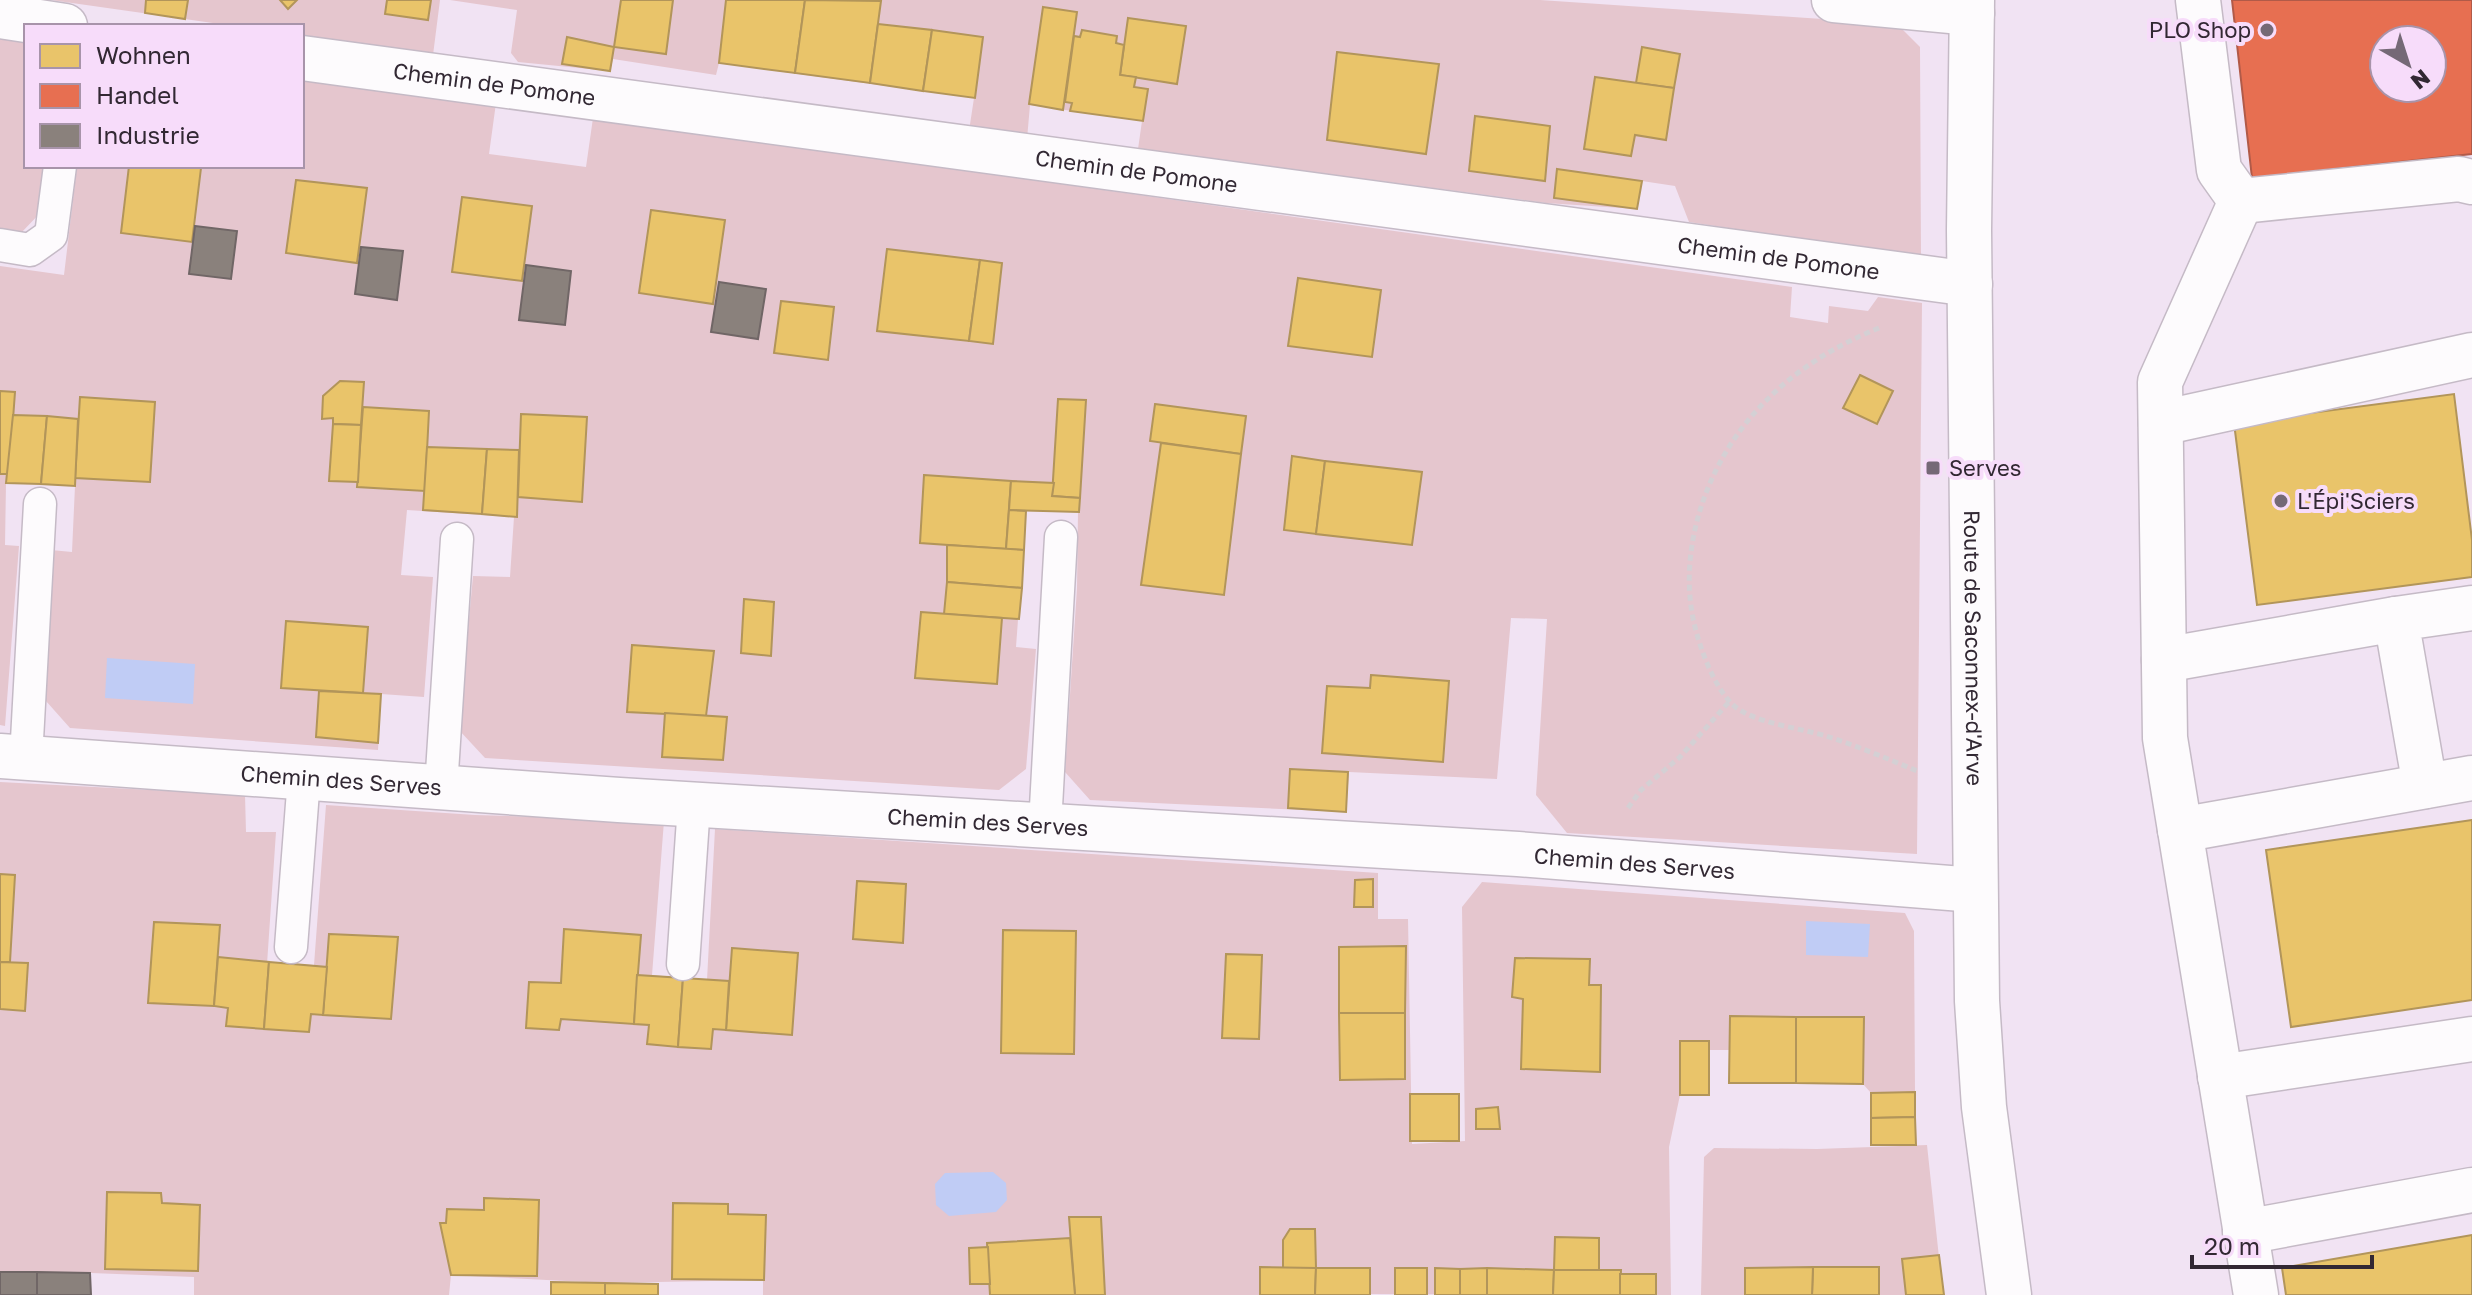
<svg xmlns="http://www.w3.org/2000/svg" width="2472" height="1295" font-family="'Golos Text',sans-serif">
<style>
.green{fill:#e5c6ce}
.water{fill:#c0ccf5}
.homes{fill:#e9c46a;stroke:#b2955a;stroke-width:2}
.shops{fill:#e76f51;stroke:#b15a48;stroke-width:2;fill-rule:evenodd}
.industry{fill:#8a817c;stroke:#706666;stroke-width:2}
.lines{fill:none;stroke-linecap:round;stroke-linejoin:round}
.service-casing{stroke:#c5bac6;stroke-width:35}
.pedestrian-casing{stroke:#c5bac6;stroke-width:47}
.minor-casing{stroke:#c5bac6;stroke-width:47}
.tertiary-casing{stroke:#c5bac6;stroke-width:47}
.path{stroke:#d4d0d4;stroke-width:5;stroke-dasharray:6 4;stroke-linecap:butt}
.service{stroke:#fdfbfd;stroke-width:32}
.pedestrian{stroke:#fdfbfd;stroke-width:44}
.minor{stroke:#fdfbfd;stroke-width:44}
.tertiary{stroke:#fdfbfd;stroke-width:44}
.poi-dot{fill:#756976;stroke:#f7dcfa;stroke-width:3}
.labels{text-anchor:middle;stroke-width:8;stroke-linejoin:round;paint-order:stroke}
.poi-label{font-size:22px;fill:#322833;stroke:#f7dcfa;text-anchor:start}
.street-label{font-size:22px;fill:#322833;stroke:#f7dcfa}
</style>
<rect width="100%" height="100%" fill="#f1e3f3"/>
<!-- green -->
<g class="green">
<path d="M51 0H440L433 55 302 36V26H234Z"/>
<path d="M450 0H1540L1897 24 1920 47 1921 257 1689 222 1675 186 1642 181 1637 209 1546 203 1138 149 1142 121 1030 105 1027 139 969 131 974 98 719 63 716 75 613 59 610 71 518 62 511 53 517 10Z"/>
<path d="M0 39 26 43V166H49L43 210 20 234 0 231Z"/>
<path d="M302 77 496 103 489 154 586 167 593 118 1792 287 1790 317 1828 323 1829 306 1868 311 1878 297 1922 303 1917 854 1567 833 1536 795 1547 619 1511 618 1497 779 1349 772 1346 812 1090 800 1065 772 1077 588 1078 512 1026 511 1016 647 1036 649 1026 769 999 790 485 758 459 730 473 576 510 577 514 517 407 510 401 575 433 577 424 697 381 694 378 750 70 728 46 701 51 550 72 552 75 486 6 483 5 545 19 546 5 726 0 725V266L64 275 77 166H302Z"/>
<path d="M0 782 245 795 246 832H276L264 1008 269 962 314 965 326 805 475 815 664 821 652 975 707 980 715 829 1378 873V919H1408L1412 1144 1465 1141 1462 907 1482 882 1905 913 1914 931 1915 1092 1871 1093 1863 1084V1017L1731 1016 1730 1050H1709V1041H1681L1680 1095 1669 1147 1671 1295 1370 1294 1369 1268 1260 1267V1295H763V1280L605 1283 451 1275 449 1295H194V1277L91 1273V1295H0Z"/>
<path d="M1927 1145 1943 1295H1879V1268H1745V1295H1701L1704 1157 1714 1148 1817 1149Z"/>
</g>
<!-- water -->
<g class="water">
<path d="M107 658 195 664 193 704 105 698Z"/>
<path d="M1806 921 1870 924 1868 957 1806 955Z"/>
<path d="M993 1172 1006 1183 1007 1200 996 1212 949 1216 936 1205 935 1184 945 1173Z"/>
</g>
<!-- homes -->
<g class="homes">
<path d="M146 0H188L185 19 145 13Z"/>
<path d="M280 0H297L288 9Z"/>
<path d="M387 0H431L428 20 385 14Z"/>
<path d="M621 0H673L666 54 614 47Z"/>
<path d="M726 0H805L795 73 719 63Z"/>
<path d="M805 0 881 1 870 83 795 73Z"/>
<path d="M1043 7 1077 12 1063 110 1029 104Z"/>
<path d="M1128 18 1186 26 1177 84 1120 75Z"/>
<path d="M878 24 932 30 923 91 870 83Z"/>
<path d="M932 30 983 37 975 98 923 91Z"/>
<path d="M1082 30 1117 36 1116 43 1124 45 1120 75 1136 77 1134 87 1148 89 1143 121 1070 111 1072 103 1065 102 1074 36 1080 37Z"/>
<path d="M567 37 614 47 610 71 562 64Z"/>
<path d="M1642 47 1680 54 1674 88 1636 83Z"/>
<path d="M1337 52 1439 64 1426 154 1327 140Z"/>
<path d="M1595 77 1674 88 1666 140 1635 135 1631 156 1584 149Z"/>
<path d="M1475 116 1550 126 1545 181 1469 171Z"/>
<path d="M129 166 201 168 192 242 121 233Z"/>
<path d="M1557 169 1642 181 1637 209 1554 198Z"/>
<path d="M296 180 367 188 357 263 286 253Z"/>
<path d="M462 197 532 206 522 281 452 272Z"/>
<path d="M651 210 725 220 713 304 639 293Z"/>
<path d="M887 249 980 260 969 341 877 331Z"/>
<path d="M980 260 1002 263 993 344 969 341Z"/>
<path d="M1298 278 1381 290 1372 357 1288 346Z"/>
<path d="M781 301 834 307 828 360 774 353Z"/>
<path d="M1860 375 1893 391 1877 424 1843 408Z"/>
<path d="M340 381 364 382 361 425 333 424V418L322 419 323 396Z"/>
<path d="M0 391 15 392 9 474H0Z"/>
<path d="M2454 394 2472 540V577L2257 605 2234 423Z"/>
<path d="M80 397 155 402 150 482 75 478Z"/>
<path d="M1058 399 1086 400 1080 498 1052 496Z"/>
<path d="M1155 404 1246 416 1241 454 1150 441Z"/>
<path d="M363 407 429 411 425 491 357 487Z"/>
<path d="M521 414 587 417 582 502 518 497Z"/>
<path d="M13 415 47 416 41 484 6 483Z"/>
<path d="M47 416 78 419 75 486 41 484Z"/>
<path d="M333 424 361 425 358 482 329 481Z"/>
<path d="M1161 443 1241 454 1224 595 1141 585Z"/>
<path d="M427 447 487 449 482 514 423 510Z"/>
<path d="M487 449 519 450 517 517 482 514Z"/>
<path d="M1292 456 1325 461 1316 534 1284 530Z"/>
<path d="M1325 461 1422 472 1412 545 1316 534Z"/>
<path d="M924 475 1011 481 1006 549 920 543Z"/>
<path d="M1011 481 1054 483 1052 496 1080 498 1079 512 1009 510Z"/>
<path d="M1009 510 1026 511 1024 550 1006 549Z"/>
<path d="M947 545 1024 550 1022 588 947 582Z"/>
<path d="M947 582 1022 588 1019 619 944 614Z"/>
<path d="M744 599 774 602 771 656 741 653Z"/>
<path d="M921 612 1002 618 997 684 915 678Z"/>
<path d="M286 621 368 627 363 693 281 688Z"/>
<path d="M632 645 714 651 706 716 627 712Z"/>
<path d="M1371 675 1449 681 1443 762 1322 753 1327 686 1370 688Z"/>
<path d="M319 691 381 694 378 743 316 737Z"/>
<path d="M665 713 727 717 723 760 662 757Z"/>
<path d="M1290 769 1348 772 1346 812 1288 808Z"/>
<path d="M2472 820V1000L2291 1027 2266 850Z"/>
<path d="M0 874 15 875 10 962H0Z"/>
<path d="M1373 879V907H1354L1355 880Z"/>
<path d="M857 881 906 884 903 943 853 939Z"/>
<path d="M154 922 220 925 214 1006 148 1003Z"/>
<path d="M564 929 641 935 634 1024 561 1019 559 1030 526 1028 529 982 561 983Z"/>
<path d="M1003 930 1076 931 1074 1054 1001 1053Z"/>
<path d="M329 934 398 937 391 1019 323 1015Z"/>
<path d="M1406 946 1405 1013H1339V947Z"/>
<path d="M732 948 798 953 792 1035 726 1030Z"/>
<path d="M1226 954 1262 955 1259 1039 1222 1038Z"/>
<path d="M218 957 269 962 264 1029 226 1026 228 1008 214 1006Z"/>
<path d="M1515 958 1590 959 1589 985H1601L1600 1072 1521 1069 1523 999 1512 997Z"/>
<path d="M0 962 28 963 25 1011 0 1009Z"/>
<path d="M269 962 327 967 323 1015 311 1014 309 1032 264 1029Z"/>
<path d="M637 975 683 978 678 1047 647 1044 649 1025 634 1024Z"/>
<path d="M683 978 729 981 726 1030 713 1029 711 1049 678 1047Z"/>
<path d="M1339 1013H1405V1079L1340 1080Z"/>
<path d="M1730 1016 1796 1017V1083H1729Z"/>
<path d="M1796 1017H1864L1863 1084 1796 1083Z"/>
<rect x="1680" y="1041" width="29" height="54"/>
<path d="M1915 1092V1117L1871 1118V1093Z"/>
<rect x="1410" y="1094" width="49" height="47"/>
<path d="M1498 1107 1500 1129H1476V1109Z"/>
<path d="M1915 1117 1916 1145H1871V1118Z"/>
<path d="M107 1192 161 1193 162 1203 200 1205 198 1271 105 1269Z"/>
<path d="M484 1198 539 1200 537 1276 451 1275 440 1223H446L447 1209 484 1210Z"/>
<path d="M673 1203 728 1204V1214L766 1215 764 1280 672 1279Z"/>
<path d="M1069 1217H1101L1105 1295H1075Z"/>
<path d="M1290 1229H1315L1316 1268H1283V1240Z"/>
<path d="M2472 1235V1295H2286L2282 1268Z"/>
<path d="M1555 1237 1599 1238V1270H1554Z"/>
<path d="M1070 1238 1075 1295H990L987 1243Z"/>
<path d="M988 1247 990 1284H970L969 1248Z"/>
<path d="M1939 1255 1944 1295H1906L1902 1259Z"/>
<path d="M1260 1267 1316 1268 1315 1295H1260Z"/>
<path d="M1813 1267H1879V1295H1812Z"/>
<path d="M1813 1267 1812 1295H1745V1268Z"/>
<path d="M1316 1268H1370V1295H1315Z"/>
<rect x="1395" y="1268" width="32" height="27"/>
<path d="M1435 1268 1460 1269V1295H1435Z"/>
<path d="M1487 1268 1554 1270 1553 1295H1487Z"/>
<path d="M1487 1268V1295H1460V1269Z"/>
<path d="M1554 1270H1621L1620 1295H1553Z"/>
<rect x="1620" y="1274" width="36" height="21"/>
<path d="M551 1282 605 1283V1295H551Z"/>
<path d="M605 1283 658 1284V1295H605Z"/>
</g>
<!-- shops -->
<path class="shops" d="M2232 0H2472V154L2252 178ZM2384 40H2432V88H2384Z"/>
<!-- industry -->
<g class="industry">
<path d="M195 226 237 231 231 279 189 274Z"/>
<path d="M361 247 403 251 397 300 355 294Z"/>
<path d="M526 265 571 271 565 325 519 320Z"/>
<path d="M719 282 766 289 758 339 711 332Z"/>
<rect x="0" y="1272" width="37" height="23"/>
<path d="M37 1272 90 1273 91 1295H37Z"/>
</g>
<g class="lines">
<defs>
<g id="service">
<path d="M0 245 30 250 51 235 60 166"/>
<path d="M26 758 40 504"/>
<path d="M441 788 457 539"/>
<path d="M1045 825 1061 537"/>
<path d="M291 947 304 778"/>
<path d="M683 964 694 805"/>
</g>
<g id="pedestrian">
<path d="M2198 0 2219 170 2241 201 2459 179 2472 182"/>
<path d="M2241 201 2160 382 2165 738 2256 1295"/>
<path d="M2161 423 2472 355"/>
<path d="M2164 660 2396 619"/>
<path d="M2425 786 2396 619 2472 608"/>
<path d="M2180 830 2472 778"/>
<path d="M2220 1077 2472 1039"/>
<path d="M2245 1232 2472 1190"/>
</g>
<g id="minor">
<path d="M1834 0 1972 13"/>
<path d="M0 16 65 26"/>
<path id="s1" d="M302 58 1970 284"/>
<path id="s2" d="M0 756 619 800 1518 854 1975 890"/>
</g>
<g id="tertiary">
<path id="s3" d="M1972 0 1969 230 1977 1001 1984 1107 2009 1295"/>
</g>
</defs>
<!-- service casing -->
<use href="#service" class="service-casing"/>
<!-- pedestrian casing -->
<use href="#pedestrian" class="pedestrian-casing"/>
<!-- minor casing -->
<use href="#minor" class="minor-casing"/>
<!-- tertiary casing -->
<use href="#tertiary" class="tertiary-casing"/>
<!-- path -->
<g class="path">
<path d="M1879 328C1834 346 1792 372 1759 408 1706 464 1676 552 1695 627 1701 651 1714 686 1732 704 1751 723 1802 728 1829 737 1860 747 1890 760 1920 772"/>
<path d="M1628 808 1641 790 1680 757 1729 702"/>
</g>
<!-- service -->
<use href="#service" class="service"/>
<!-- pedestrian -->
<use href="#pedestrian" class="pedestrian"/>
<!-- minor -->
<use href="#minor" class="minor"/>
<!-- tertiary -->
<use href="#tertiary" class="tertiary"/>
</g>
<!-- markers -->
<g class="poi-dot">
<circle cx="2267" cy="30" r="8"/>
<rect x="1925" y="460" width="16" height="16" rx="4"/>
<circle cx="2281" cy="501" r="8"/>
</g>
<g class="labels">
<!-- poi labels -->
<g class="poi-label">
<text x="2251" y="38" text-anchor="end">PLO Shop</text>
<text x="1949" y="476">Serves</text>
<text x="2297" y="509">L'Épi'Sciers</text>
</g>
<!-- street labels -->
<g class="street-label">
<text dy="8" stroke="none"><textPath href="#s1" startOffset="194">Chemin de Pomone</textPath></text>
<text dy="8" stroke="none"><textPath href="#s1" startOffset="842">Chemin de Pomone</textPath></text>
<text dy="8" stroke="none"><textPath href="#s1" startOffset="1490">Chemin de Pomone</textPath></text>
<text dy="8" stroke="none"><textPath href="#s3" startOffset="648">Route de Saconnex-d'Arve</textPath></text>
<text dy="8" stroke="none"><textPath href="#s2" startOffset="342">Chemin des Serves</textPath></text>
<text dy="8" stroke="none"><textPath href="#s2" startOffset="990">Chemin des Serves</textPath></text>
<text dy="8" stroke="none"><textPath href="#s2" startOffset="1638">Chemin des Serves</textPath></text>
</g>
</g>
<!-- legend -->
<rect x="24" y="24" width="280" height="144" fill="#f7dcfa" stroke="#a894aa" stroke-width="2"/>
<rect x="40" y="44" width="40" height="24" fill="#e9c46a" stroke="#a894aa" stroke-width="2"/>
<text x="96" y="64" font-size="24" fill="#322833">Wohnen</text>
<rect x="40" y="84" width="40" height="24" fill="#e76f51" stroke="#a894aa" stroke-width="2"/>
<text x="96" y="104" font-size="24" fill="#322833">Handel</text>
<rect x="40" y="124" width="40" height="24" fill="#8a817c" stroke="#a894aa" stroke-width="2"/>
<text x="96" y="144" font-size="24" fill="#322833">Industrie</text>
<!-- north arrow -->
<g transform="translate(2408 64) rotate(141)"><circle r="38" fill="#f7dcfa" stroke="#a894aa" stroke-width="2"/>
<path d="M0-6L14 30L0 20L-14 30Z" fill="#756976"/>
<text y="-12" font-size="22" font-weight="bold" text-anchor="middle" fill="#322833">N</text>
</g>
<!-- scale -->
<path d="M2192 1255v12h180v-12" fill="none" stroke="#322833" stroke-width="4"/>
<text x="2204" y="1255" font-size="24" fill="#322833" stroke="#f7dcfa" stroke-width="6" paint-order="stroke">20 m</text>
</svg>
